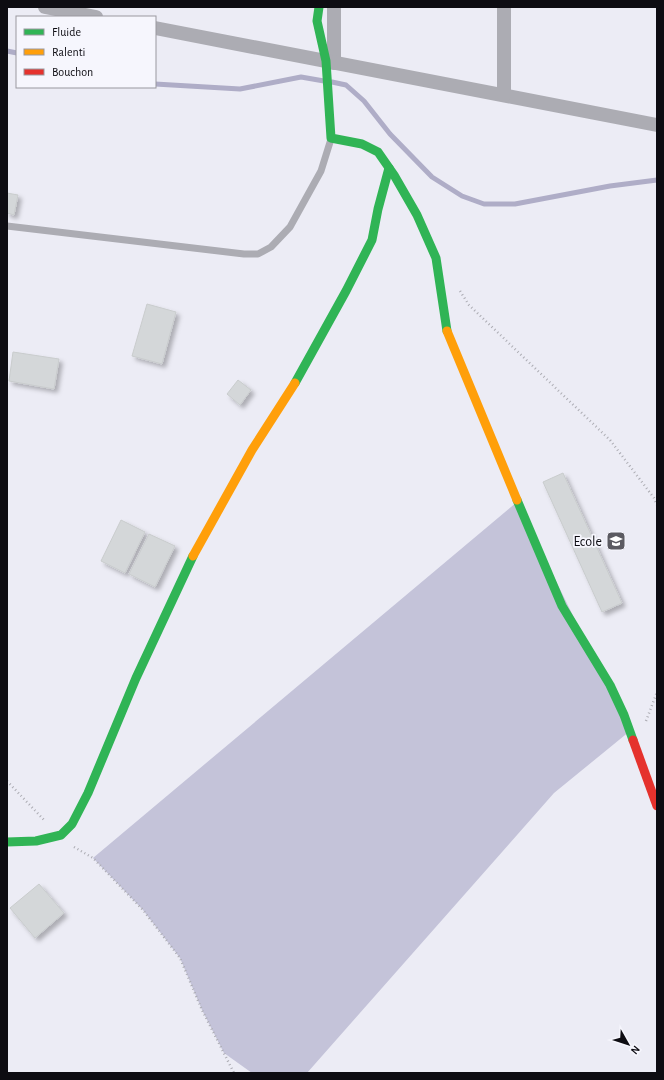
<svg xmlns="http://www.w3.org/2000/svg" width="664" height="1080" font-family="'Alegreya Sans',sans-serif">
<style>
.forest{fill:#c4c3d9}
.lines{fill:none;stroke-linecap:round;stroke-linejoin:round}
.stream{stroke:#afadc7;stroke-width:5}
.building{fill:#d4d7d9;stroke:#c9cccd;filter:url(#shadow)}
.path{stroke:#acacb3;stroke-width:2.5;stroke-dasharray:1 3;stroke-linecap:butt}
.lane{stroke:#acacb3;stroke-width:7}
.street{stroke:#acacb3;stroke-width:14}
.fast{stroke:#30b455;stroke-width:9}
.slow{stroke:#ff9f0a;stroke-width:9}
.jam{stroke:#e5322d;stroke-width:9}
.labels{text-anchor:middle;stroke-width:3.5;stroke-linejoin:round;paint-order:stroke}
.poi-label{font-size:14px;fill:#0d0c12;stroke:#f6f6fd;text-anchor:end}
</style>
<defs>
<filter id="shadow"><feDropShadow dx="3.5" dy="3.5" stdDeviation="2" flood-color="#0004"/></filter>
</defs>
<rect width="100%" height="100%" fill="#ececf5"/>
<!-- forest -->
<path class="forest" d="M517 502 630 731 554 793 307 1073H252L224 1053 202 1010 180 958 143 910 93 858Z"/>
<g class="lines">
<!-- stream -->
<g class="stream">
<path d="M7 51 17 53"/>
<path d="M332 82 346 85 364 101 390 134 432 177 462 196 484 204H515L610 186 657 180"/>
<path d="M155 84 240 89 301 77 324 81"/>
</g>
</g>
<!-- building -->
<g class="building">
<path d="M7 193 18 195 14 215 7 213Z"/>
<path d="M147 304 176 312 162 364 132 356Z"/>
<path d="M13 352 59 359 54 389 9 381Z"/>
<path d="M238 380 251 390 240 405 227 394Z"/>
<path d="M563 473 622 603 602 612 543 482Z"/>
<path d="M121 520 145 532 125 573 101 561Z"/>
<path d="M149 534 175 546 155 587 129 574Z"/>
<path d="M39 884 64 913 35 938 10 908Z"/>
</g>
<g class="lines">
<!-- path -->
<g class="path">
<path d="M460 291 469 305 610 440 654 498 657 505"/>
<path d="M646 721 657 692"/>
<path d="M7 781 45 821"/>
<path d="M74 847 93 858 143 910 180 958 202 1010 234 1073"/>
</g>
<!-- lane -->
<path class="lane" d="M7 226 244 254H258L271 247 290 227 321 171 331 139"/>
<!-- street -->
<g class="street">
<path d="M45 7 96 17"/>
<path d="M334 7V63"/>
<path d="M155 28 657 125"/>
<path d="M504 95V7"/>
</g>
<!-- fast -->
<g class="fast">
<path d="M319 7 317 21 326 61 331 138 362 144 378 152 394 175 417 215 436 258 447 331"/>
<path d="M295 383 346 291 372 240 378 209 389 168"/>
<path d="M517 500 562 606 610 685 624 715 633 740"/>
<path d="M7 842 36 841 61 835 72 824 88 793 136 678 193 556"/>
</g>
<!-- slow -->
<g class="slow">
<path d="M447 331 517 500"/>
<path d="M193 556 252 450 295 383"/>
</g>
<!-- jam -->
<path class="jam" d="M633 740 657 806"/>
</g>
<!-- icons -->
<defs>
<symbol id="school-square" viewBox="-11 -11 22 22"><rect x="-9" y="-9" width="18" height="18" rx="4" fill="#5b5a61" stroke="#f6f6fd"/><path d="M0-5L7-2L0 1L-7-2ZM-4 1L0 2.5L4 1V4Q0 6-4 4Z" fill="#fff"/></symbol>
</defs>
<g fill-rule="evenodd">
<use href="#school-square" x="605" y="530" width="22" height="22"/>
</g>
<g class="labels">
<!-- poi labels -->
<g class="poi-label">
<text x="602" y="546">Ecole</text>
</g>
</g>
<!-- border -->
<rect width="664" height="1080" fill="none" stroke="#0d0c12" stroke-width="16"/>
<!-- legend -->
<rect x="16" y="16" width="140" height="72" fill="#f6f6fd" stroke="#99989f"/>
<rect x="24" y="29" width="20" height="6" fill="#30b455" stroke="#99989f"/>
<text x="52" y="36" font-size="12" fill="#0d0c12">Fluide</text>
<rect x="24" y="49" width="20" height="6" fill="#ff9f0a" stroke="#99989f"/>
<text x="52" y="56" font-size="12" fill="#0d0c12">Ralenti</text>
<rect x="24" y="69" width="20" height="6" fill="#e5322d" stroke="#99989f"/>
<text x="52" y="76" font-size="12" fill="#0d0c12">Bouchon</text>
<!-- north arrow -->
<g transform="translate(628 1044) rotate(129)" stroke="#f6f6fd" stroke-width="3" paint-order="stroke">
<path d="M0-3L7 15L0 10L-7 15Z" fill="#0d0c12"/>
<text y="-6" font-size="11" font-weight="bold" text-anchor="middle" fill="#0d0c12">N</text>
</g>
</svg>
